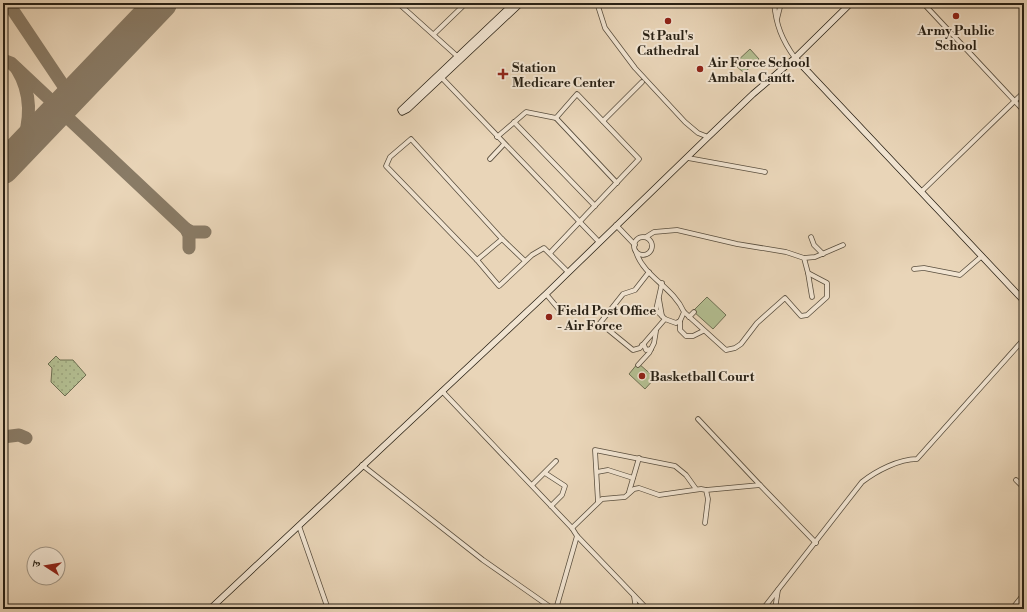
<svg xmlns="http://www.w3.org/2000/svg" width="1027" height="612" font-family="'Libre Bodoni','Noto Serif Devanagari',serif">
<style>
.green{fill:url(#green-dots);stroke:#6e7053}
.pitch{fill:#b3be91;stroke:#6e7053}
.lines{fill:none;stroke-linecap:round;stroke-linejoin:round}
.taxiway{stroke:#897b66;stroke-width:13}
.runway{stroke:#897b66;stroke-width:32}
.street-casing{stroke:#594e3e;stroke-width:5.5}
.secondary-casing{stroke:#292115;stroke-width:7}
.street{stroke:#f1e4d1;stroke-width:4}
.secondary{stroke:#f1e4d1;stroke-width:5.5}
.poi-dot{fill:#8f2418;stroke:#f1e4d1;stroke-width:1.5}
.labels{text-anchor:middle;stroke-width:4;stroke-linejoin:round;paint-order:stroke}
.poi-label{font-size:13px;font-weight:bold;fill:#292115;stroke:#f1e4d1;text-anchor:start}
</style>
<defs>
<pattern id="green-dots" width="8" height="8" patternUnits="userSpaceOnUse"><rect width="8" height="8" fill="#b3be91"/><path d="M2 2h.1M6 6h.1" fill="none" stroke="#9aa37c" stroke-width="1.8" stroke-linecap="round"/></pattern>
</defs>
<rect width="100%" height="100%" fill="#e9d5b8"/>
<filter id="stains"><feTurbulence type="fractalNoise" baseFrequency=".005" numOctaves="4"/><feColorMatrix values="0 0 0 0 .2 0 0 0 0 .09 0 0 0 0 .02 0 0 0 .5 -.17"/></filter>
<radialGradient id="worn" r=".72"><stop offset=".6" stop-color="#630" stop-opacity="0"/><stop offset="1" stop-color="#630" stop-opacity=".3"/></radialGradient>
<!-- green -->
<path class="green" d="M56 356 60 360H73L86 375 65 396 51 382 52 368 48 364Z"/>
<!-- pitch -->
<g class="pitch">
<path d="M750 49 759 59 744 73 734 64Z"/>
<path d="M707 297 726 315 713 329 693 311Z"/>
<path d="M638 363 655 378 645 389 629 374Z"/>
</g>
<g class="lines">
<!-- taxiway -->
<g class="taxiway">
<path d="M8 3 71 97"/>
<path d="M3 60 11 63 60 109"/>
<path d="M17 69C33 95 31 123 20 151"/>
<path d="M52 117 62 116 69 119 186 229 189 235V248"/>
<path d="M186 229 192 232H205"/>
<path d="M3 437 19 435 26 438"/>
</g>
<!-- runway -->
<path class="runway" d="M3 168 161 3"/>
<defs>
<g id="street">
<path d="M398 3 457 56"/>
<path d="M597 3 605 28 635 68 685 122 698 133 708 137"/>
<path d="M774 3C776 25 782 40 795 58"/>
<path d="M923 3 1024 111"/>
<path d="M777 19 781 3"/>
<path d="M434 34 462 7 463 3"/>
<path d="M442 78 599 242"/>
<path d="M556 118 617 183"/>
<path d="M603 121 642 82"/>
<path d="M514 122 595 206"/>
<path d="M497 137 526 112 556 118 577 94 639 159 550 253"/>
<path d="M688 158 765 172"/>
<path d="M490 159 504 144"/>
<path d="M922 191 1024 92"/>
<path d="M616 225 635 245"/>
<path d="M811 237 814 245 823 254"/>
<circle cx="643" cy="246" r="9"/>
<path d="M636 252C644 277 673 287 684 312L726 350 735 348 741 344 757 323 785 298 801 316 807 315 827 297V283L808 273 804 258 786 252 737 244 677 230 654 232 646 237"/>
<path d="M804 258 815 257 843 245"/>
<path d="M477 260 502 239"/>
<path d="M525 261 502 239 411 139 390 157 386 166 477 260 499 286 532 255 544 248 568 272"/>
<path d="M914 269 924 268 960 275 982 256"/>
<path d="M649 272 635 290 623 294 600 323 633 350 640 348 665 319 656 310 662 283"/>
<path d="M808 273 812 297"/>
<path d="M546 294 562 313"/>
<path d="M659 299 662 316"/>
<path d="M689 317 694 312"/>
<path d="M665 319 676 323 680 321 684 312"/>
<path d="M680 321V330L686 336H693L703 331"/>
<path d="M642 345H644L646 350 651 349"/>
<path d="M638 365 649 353 654 343 656 331"/>
<path d="M442 391 572 528 577 536 647 609"/>
<path d="M698 419 760 485 706 490"/>
<path d="M362 465 483 560 553 609"/>
<path d="M597 472 608 470 633 478"/>
<path d="M545 473 565 486 562 495 551 506"/>
<path d="M1016 480 1024 488"/>
<path d="M532 485 556 461"/>
<path d="M760 485 816 543"/>
<path d="M629 492 639 458"/>
<path d="M598 502 595 450 675 466 686 475 696 489"/>
<path d="M299 526 328 609"/>
<path d="M572 528 602 499 625 497 634 489 639 488 659 495 701 489 706 490 708 499 705 523"/>
<path d="M634 596 636 609"/>
<path d="M556 609 577 536"/>
<path d="M763 609 862 482C876 471 899 459 917 459L1024 339"/>
<path d="M775 609 778 590"/>
<path d="M1012 609 1024 594"/>
</g>
<g id="secondary">
<path d="M795 58 1024 301"/>
<path d="M401 110 514 3"/>
<path d="M402 112 408 109 521 3"/>
<path d="M210 609 546 294 708 137 753 94 795 58 851 3"/>
</g>
</defs>
<!-- street casing -->
<use href="#street" class="street-casing"/>
<!-- secondary casing -->
<use href="#secondary" class="secondary-casing"/>
<!-- street -->
<use href="#street" class="street"/>
<!-- secondary -->
<use href="#secondary" class="secondary"/>
</g>
<!-- markers -->
<g class="poi-dot">
<circle cx="956" cy="16" r="4"/>
<circle cx="668" cy="21" r="4"/>
<circle cx="700" cy="69" r="4"/>
<path d="M501 68h4v4h4v4h-4v4h-4v-4h-4v-4h4z"/>
<circle cx="549" cy="317" r="4"/>
<circle cx="642" cy="376" r="4"/>
</g>
<g class="labels">
<!-- poi labels -->
<g class="poi-label">
<text x="956" y="35" text-anchor="middle">Army Public<tspan x="956" dy="15">School</tspan></text>
<text x="668" y="40" text-anchor="middle">St Paul's<tspan x="668" dy="15">Cathedral</tspan></text>
<text x="708" y="67">Air Force School<tspan x="708" dy="15">Ambala Cantt.</tspan></text>
<text x="512" y="72">Station<tspan x="512" dy="15">Medicare Center</tspan></text>
<text x="557" y="315">Field Post Office<tspan x="557" dy="15">- Air Force</tspan></text>
<text x="650" y="381">Basketball Court</text>
</g>
</g>
<!-- margin -->
<rect width="1027" height="612" fill="none" stroke="#e9d5b8" stroke-width="16"/>
<rect x="4" y="4" width="1019" height="604" fill="none" stroke="#292115" stroke-width="2"/>
<rect x="8" y="8" width="1011" height="596" fill="none" stroke="#292115"/>
<!-- north arrow -->
<g transform="translate(46 566) rotate(282)"><circle r="19" fill="#f1e4d1" stroke="#a19686"/>
<path d="M0-3L7 15L0 10L-7 15Z" fill="#8f2418"/>
<text y="-6" font-size="11" font-weight="bold" text-anchor="middle" fill="#292115">उ</text>
</g>
<rect width="100%" height="100%" filter="url(#stains)"/>
<rect width="100%" height="100%" fill="url(#worn)"/>
</svg>
